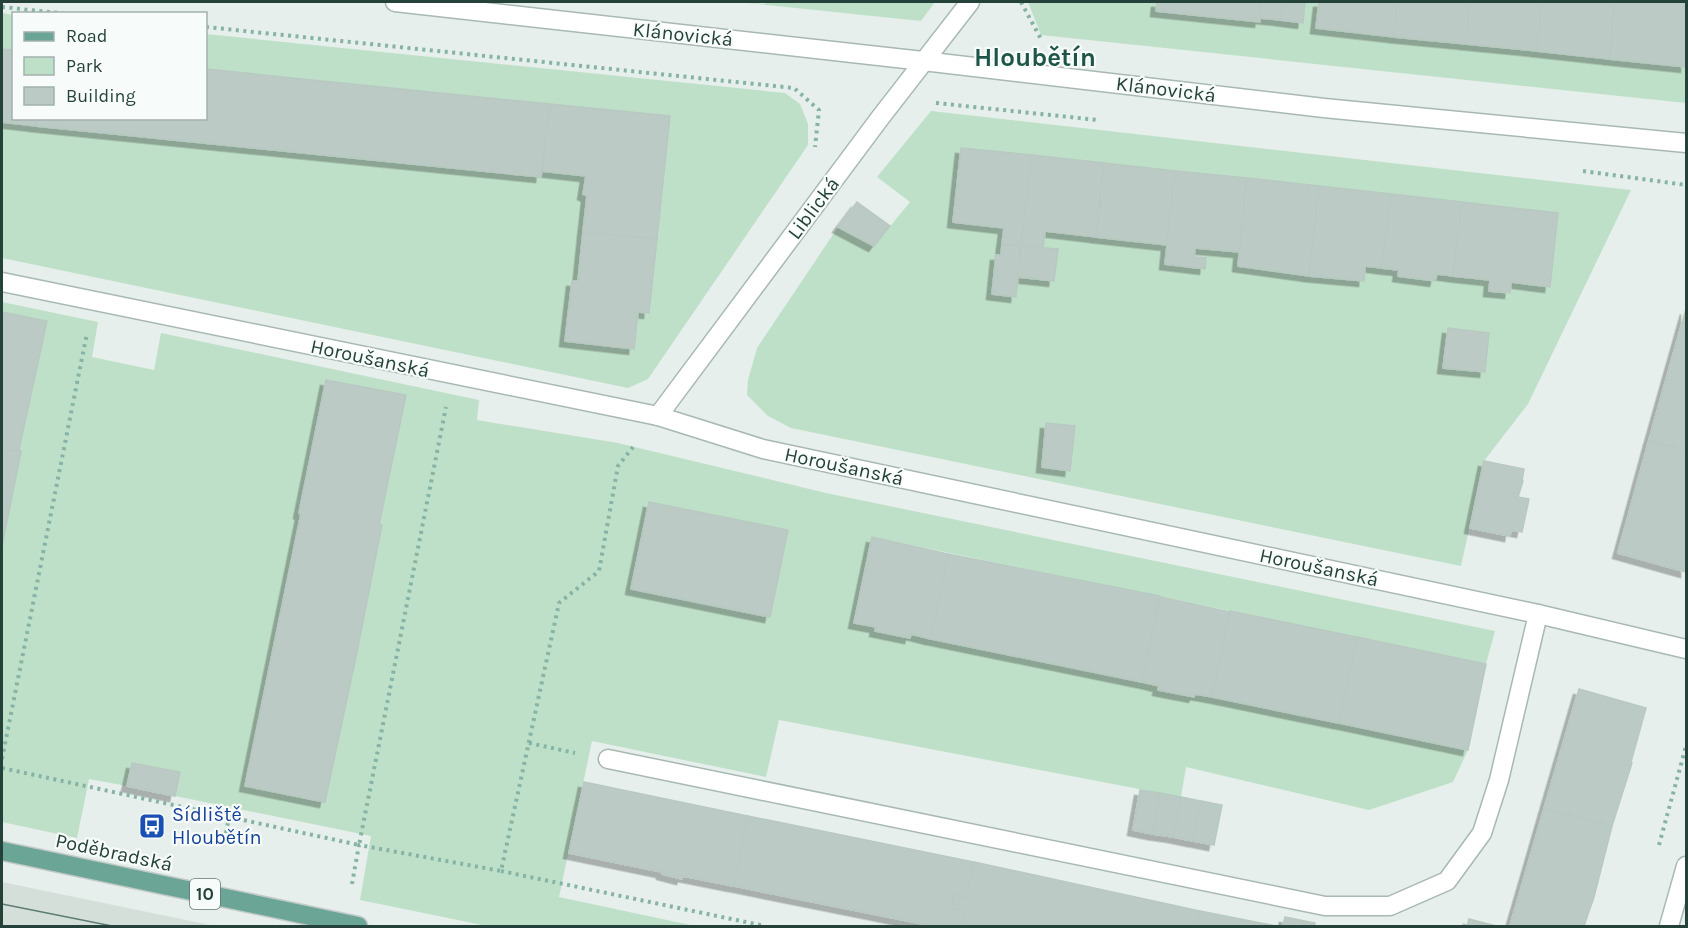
<svg xmlns="http://www.w3.org/2000/svg" width="1688" height="928" font-family="Karla,sans-serif">
<style>
.built{fill:#d4dfda}
.green{fill:#bfe0c8;fill-rule:evenodd}
.building{fill:#bbcac4;stroke:#b8c9c2;stroke-width:1.5;filter:url(#shadow)}
.lines{fill:none;stroke-linecap:round;stroke-linejoin:round}
.service-casing{stroke:#a8b8b2;stroke-width:21}
.minor-casing{stroke:#a8b8b2;stroke-width:21}
.primary-casing{stroke:#c2cac8;stroke-width:21}
.path{stroke:#86b3a5;stroke-width:4;stroke-dasharray:3 4.5;stroke-linecap:butt}
.service{stroke:#fff;stroke-width:18}
.minor{stroke:#fff;stroke-width:18}
.primary{stroke:#6aa596;stroke-width:18}
.tram{stroke:#5f7d75;stroke-width:1.5}
.labels{text-anchor:middle;stroke-width:4.5;stroke-linejoin:round;paint-order:stroke}
.shield{fill:#f7fbf9;stroke:#637a73;stroke-width:1.5}
.shield-label{font-size:18px;font-weight:bold;fill:#24423a}
.street-label{font-size:20px;fill:#24423a;stroke:#f7fbf9}
.transit-label{font-size:20px;fill:#164399;stroke:#f7fbf9;text-anchor:start}
.district-label{font-size:26px;font-weight:bold;fill:#1f5548;stroke:#f7fbf9}
</style>
<defs>
<filter id="shadow"><feDropShadow dx="-5.5" dy="5.5" stdDeviation="0" flood-color="#0004"/></filter>
</defs>
<rect width="100%" height="100%" fill="#e6efeb"/>
<!-- built -->
<path class="built" d="M2 882 215 926H2Z"/>
<!-- green -->
<g class="green">
<path d="M738 2 765 4 766 2H935L921 21Z"/>
<path d="M1028 2H1157L1156 11 1179 13V14L1259 21 1260 18 1303 23 1305 2H1319L1316 28 1686 67V103L1041 35Z"/>
<path d="M2 13 13 15V50L2 49Z"/>
<path d="M206 34 785 93 800 104 808 124V145L648 379 628 388 2 258V122L541 177 542 171 586 176 583 194 587 196 578 281H572L565 341 634 348 638 312 649 313 670 116 206 69Z"/>
<path d="M931 111 1631 190 1528 404 1484 461 1461 566 791 428 768 416 747 395 748 380 757 348 838 227 874 246 910 202 877 177ZM961 148 1558 213 1550 286 1511 282 1510 293 1489 291 1490 280 1437 274 1435 281 1398 276 1399 270 1365 266 1364 281 1309 276 1238 266 1239 252 1195 248 1194 257 1206 258 1204 269 1166 264 1167 245 1045 231 1043 248 1058 250 1054 281 1018 277 1015 297 992 294 996 255H1001L1004 228 953 222ZM1448 328 1489 333 1485 372 1444 368ZM1046 423 1075 426 1070 470 1042 467Z"/>
<path d="M2 302 98 322 92 357 154 370 161 333 479 400 477 420 618 443 826 493 1495 631 1486 664 872 537 854 622 876 627 875 631 909 638 911 634 1159 686 1194 697 1195 694 1468 750 1453 782 1369 810 1186 767 1181 797 779 720 766 777 592 741 559 897 695 926H487L360 900 371 836 175 796 180 772 132 763 127 786 89 779 77 838 2 822V546L21 451 19 450 46 321 2 312ZM326 380 406 395 379 525 357 652 325 802 245 786 301 514 299 513ZM650 503 788 530 770 617Z"/>
</g>
<!-- building -->
<g class="building">
<path d="M1157 2H1262L1260 22 1156 11Z"/>
<path d="M1262 2H1283L1281 20 1260 18Z"/>
<path d="M1283 2H1305L1303 23 1281 20Z"/>
<path d="M1319 2H1397L1394 37 1316 28Z"/>
<path d="M1397 2H1470L1466 44 1394 37Z"/>
<path d="M1470 2H1542L1537 51 1466 44Z"/>
<path d="M1542 2H1615L1609 59 1537 51Z"/>
<path d="M1615 2H1686V67L1609 59Z"/>
<path d="M2 49 14 50V118H37L36 126 2 122Z"/>
<path d="M206 69 550 104 541 177 36 126 37 118H206Z"/>
<path d="M550 104 670 116 657 239 583 232 587 196 583 194 586 176 542 171Z"/>
<path d="M961 148 1032 155 1021 246 1002 244 1004 228 953 222Z"/>
<path d="M1032 155 1104 163 1096 237 1045 231 1043 248 1021 246Z"/>
<path d="M1104 163 1175 171 1167 245 1096 237Z"/>
<path d="M1175 171 1247 178 1239 252 1195 248 1194 257 1206 258 1205 269 1165 264Z"/>
<path d="M1247 178 1319 186 1309 276 1238 266Z"/>
<path d="M1319 186 1391 194 1381 268 1365 266 1364 281 1309 276Z"/>
<path d="M1391 194 1462 202 1453 276 1437 274 1435 281 1398 276 1399 270 1381 268Z"/>
<path d="M857 202 890 226 874 246 838 227Z"/>
<path d="M1462 202 1558 213 1550 287 1511 282 1510 293 1489 291 1490 280 1453 276Z"/>
<path d="M583 232 657 239 649 313 638 312 634 349 565 341 572 281H578Z"/>
<path d="M1002 244 1021 246 1016 297 992 294 996 255H1001Z"/>
<path d="M1021 246 1058 249 1054 281 1018 277Z"/>
<path d="M1686 309V451L1649 440Z"/>
<path d="M2 312 47 321 19 450 21 451V452L2 449Z"/>
<path d="M1448 328 1489 333 1485 372 1443 368Z"/>
<path d="M326 380 406 395 379 525H382L357 652 325 802 245 786 301 514 299 513Z"/>
<path d="M1046 423 1075 426 1070 471 1042 467Z"/>
<path d="M1649 440 1686 451V572L1618 553Z"/>
<path d="M2 449 21 452 2 546Z"/>
<path d="M1484 461 1524 469 1522 481H1523L1518 497 1529 499 1522 532 1511 530 1510 536 1470 528Z"/>
<path d="M649 502 788 530 770 617 631 589Z"/>
<path d="M872 537 948 554 931 639 911 634 910 638 875 631 876 627 854 623Z"/>
<path d="M948 554 1160 596 1142 682 931 639Z"/>
<path d="M1160 597 1230 612 1212 697 1195 694 1194 697 1158 690 1159 686 1142 682Z"/>
<path d="M1230 611 1357 637 1339 723 1212 697Z"/>
<path d="M1357 637 1486 664 1468 750 1339 723Z"/>
<path d="M1579 689 1646 708 1631 762 1632 763 1612 826 1544 809Z"/>
<path d="M132 763 180 772 175 796 127 786Z"/>
<path d="M584 782 748 816 734 886 683 876 682 879 662 874V872L569 853Z"/>
<path d="M1140 790 1160 793 1153 834 1133 830Z"/>
<path d="M1160 793 1181 797 1173 837 1153 834Z"/>
<path d="M1181 797 1201 801 1193 841 1173 837Z"/>
<path d="M1201 801 1222 805 1214 845 1193 841Z"/>
<path d="M1544 809 1612 826 1594 897 1584 926H1510Z"/>
<path d="M748 816 974 862 967 898 954 895 952 908 964 911 961 926H933L734 886Z"/>
<path d="M974 862 1200 911 1197 926H961L964 911 952 908 954 895 967 898Z"/>
<path d="M1200 911 1276 926H1197Z"/>
<path d="M1285 917 1315 923 1314 926H1283Z"/>
<path d="M1469 919 1496 926H1467Z"/>
</g>
<g class="lines">
<defs>
<path id="service" d="M608 759 1325 906H1390L1447 881 1482 833 1499 780 1538 614"/>
<g id="minor">
<path d="M395 2 923 61 1324 108 1686 143"/>
<path d="M2 282 658 416 763 449 1538 614 1686 649"/>
<path d="M658 416 880 118 970 2"/>
<path d="M1669 926 1686 866"/>
</g>
<path id="primary" d="M2 851 358 926"/>
</defs>
<!-- service casing -->
<use href="#service" class="service-casing"/>
<!-- minor casing -->
<use href="#minor" class="minor-casing"/>
<!-- primary casing -->
<use href="#primary" class="primary-casing"/>
<!-- path -->
<g class="path">
<path d="M1021 2 1042 41"/>
<path d="M2 7 68 14"/>
<path d="M206 27 794 88 819 110 815 147"/>
<path d="M936 103 1098 120"/>
<path d="M1583 171 1686 185"/>
<path d="M529 743 575 753"/>
<path d="M2 759 87 333"/>
<path d="M2 768 359 845 446 407"/>
<path d="M226 833 229 817"/>
<path d="M1659 845 1686 746"/>
<path d="M501 871 765 926"/>
<path d="M352 884 359 845 501 871 559 603 599 571 618 466 633 447"/>
</g>
<!-- service -->
<use href="#service" class="service"/>
<!-- minor -->
<use href="#minor" class="minor"/>
<!-- primary -->
<use href="#primary" class="primary"/>
<!-- tram -->
<path class="tram" d="M2 904 112 926"/>
</g>
<!-- icons -->
<defs>
<symbol id="bus-square" viewBox="-11 -11 22 22"><rect x="-9" y="-9" width="18" height="18" rx="4" fill="#1a4fb4" stroke="#f7fbf9"/><path d="M-5-6H5V4H4V6H2V4H-2V6H-4V4H-5ZM-3.5-4V0h7V-4ZM-3.5 1.2v1.5H-2V1.2ZM2 1.2v1.5H3.5V1.2Z" fill="#fff"/></symbol>
</defs>
<g fill-rule="evenodd">
<use href="#bus-square" x="137" y="811" width="30" height="30"/>
</g>
<g class="labels">
<!-- shield labels -->
<rect class="shield" x="190" y="879" width="30" height="30" rx="4.5"/>
<g class="shield-label">
<text x="205" y="900">10</text>
</g>
<!-- street labels -->
<g class="street-label">
<text transform="translate(683 34) rotate(6)" y="7">Klánovická</text>
<text transform="translate(1166 89) rotate(7)" y="7">Klánovická</text>
<text transform="translate(813 208) rotate(-53)" y="7">Liblická</text>
<text transform="translate(370 358) rotate(12)" y="7">Horoušanská</text>
<text transform="translate(844 466) rotate(12)" y="7">Horoušanská</text>
<text transform="translate(1319 567) rotate(12)" y="7">Horoušanská</text>
<text transform="translate(114 852) rotate(12)" y="7">Poděbradská</text>
</g>
<!-- transit labels -->
<g class="transit-label">
<text x="172" y="821">Sídliště<tspan x="172" dy="23">Hloubětín</tspan></text>
</g>
<!-- district labels -->
<g class="district-label">
<text x="1035" y="66">Hloubětín</text>
</g>
</g>
<!-- border -->
<rect width="1688" height="928" fill="none" stroke="#24423a" stroke-width="6"/>
<!-- legend -->
<rect x="12" y="12" width="195" height="108" fill="#f7fbf9" stroke="#a3b1ad" stroke-width="1.5"/>
<rect x="24" y="32" width="30" height="9" fill="#6aa596" stroke="#a3b1ad" stroke-width="1.5"/>
<text x="66" y="42" font-size="18" fill="#24423a">Road</text>
<rect x="24" y="57" width="30" height="18" fill="#bfe0c8" stroke="#a3b1ad" stroke-width="1.5"/>
<text x="66" y="72" font-size="18" fill="#24423a">Park</text>
<rect x="24" y="87" width="30" height="18" fill="#bbcac4" stroke="#a3b1ad" stroke-width="1.5"/>
<text x="66" y="102" font-size="18" fill="#24423a">Building</text>
</svg>
